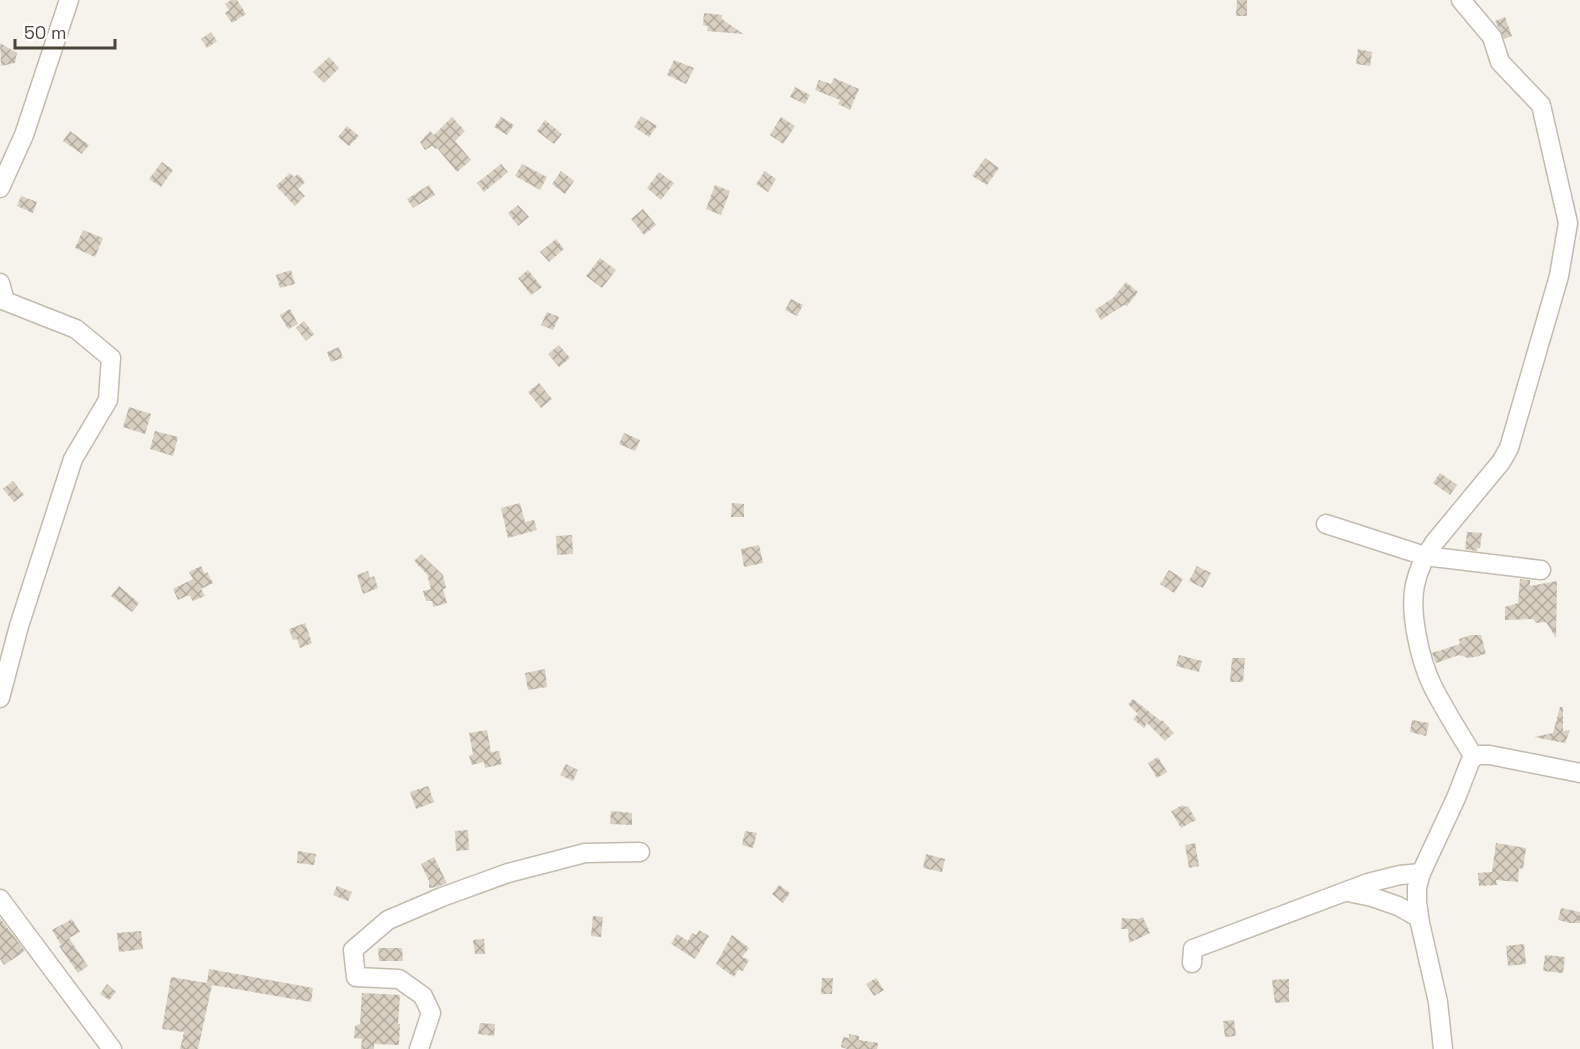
<svg xmlns="http://www.w3.org/2000/svg" width="1580" height="1049" font-family="'Space Grotesk',sans-serif">
<style>
.building{fill:url(#building-cross-hatch)}
.lines{fill:none;stroke-linecap:round;stroke-linejoin:round}
.minor-casing{stroke:#c2bbae;stroke-width:21}
.minor{stroke:#fff;stroke-width:18}
</style>
<defs>
<pattern id="building-cross-hatch" width="8" height="8" patternUnits="userSpaceOnUse" patternTransform="scale(1.5)"><rect width="8" height="8" fill="#d8cfc1"/><path d="M0 0l8 8M0 8l8-8" fill="none" stroke="#b1aa9e"/></pattern>
</defs>
<rect width="100%" height="100%" fill="#f6f3ec"/>
<!-- building -->
<g class="building">
<path d="M231 0H237L246 14 232 23 225 13 229 10 225 4Z"/>
<path d="M1237 0H1247V16H1236Z"/>
<path d="M704 13 722 15V19L743 34 707 31 708 26 703 25Z"/>
<path d="M1505 17 1512 36 1504 39 1495 21Z"/>
<path d="M211 32 217 41 207 48 201 39Z"/>
<path d="M0 43 17 53 15 63 1 66Z"/>
<path d="M1358 49 1372 52 1370 66 1356 64Z"/>
<path d="M329 57 339 68 324 83 313 72Z"/>
<path d="M674 60 694 68 686 84 667 75Z"/>
<path d="M834 78 859 89 850 110 838 104 840 100 815 90 819 80 831 84Z"/>
<path d="M795 87 810 95 805 104 790 97Z"/>
<path d="M641 116 657 126 649 137 634 127Z"/>
<path d="M452 117 465 131 455 141 471 160 457 172 437 148 436 149 432 146 425 150 420 142 430 131 434 135Z"/>
<path d="M501 117 514 125 507 135 494 127Z"/>
<path d="M781 117 795 126 783 144 770 135Z"/>
<path d="M545 120 562 134 554 144 537 131Z"/>
<path d="M347 126 359 136 349 146 338 137Z"/>
<path d="M70 131 89 145 82 154 63 141Z"/>
<path d="M985 158 999 168 987 185 972 176Z"/>
<path d="M162 162 173 170 161 187 149 179Z"/>
<path d="M501 164 508 172 484 192 477 183Z"/>
<path d="M522 164 547 177 540 190 515 176Z"/>
<path d="M561 171 574 181 565 194 552 184Z"/>
<path d="M765 171 776 179 768 192 756 184Z"/>
<path d="M659 172 674 183 661 200 647 188Z"/>
<path d="M290 173 294 177 298 174 305 182 298 189 305 196 295 206 276 186Z"/>
<path d="M429 185 435 195 413 208 407 199Z"/>
<path d="M715 185 730 191 721 215 706 209Z"/>
<path d="M21 196 37 202 33 213 17 206Z"/>
<path d="M518 205 529 217 518 226 508 213Z"/>
<path d="M643 209 656 225 644 235 631 219Z"/>
<path d="M83 230 103 238 95 257 75 248Z"/>
<path d="M556 239 564 249 549 262 540 252Z"/>
<path d="M600 258 616 270 602 288 586 276Z"/>
<path d="M291 270 295 284 280 288 276 275Z"/>
<path d="M528 270 542 287 531 295 518 278Z"/>
<path d="M1126 282 1138 292 1127 306 1124 305 1101 320 1095 310 1113 298Z"/>
<path d="M791 299 803 305 797 316 785 310Z"/>
<path d="M290 309 298 324 288 329 280 315Z"/>
<path d="M547 312 559 317 553 330 541 325Z"/>
<path d="M304 321 314 334 306 341 296 328Z"/>
<path d="M559 345 570 358 559 367 548 354Z"/>
<path d="M339 347 343 358 331 362 327 352Z"/>
<path d="M539 383 552 399 541 408 528 392Z"/>
<path d="M129 407 151 414 145 434 123 427Z"/>
<path d="M155 431 178 437 173 456 150 449Z"/>
<path d="M624 433 640 440 635 451 619 444Z"/>
<path d="M1440 473 1457 485 1450 495 1433 483Z"/>
<path d="M13 481 24 495 14 502 3 489Z"/>
<path d="M520 503 525 522 534 520 537 530 508 538 501 508Z"/>
<path d="M732 503 744 504V517H731Z"/>
<path d="M1467 532 1482 533 1480 548H1477V551L1465 549Z"/>
<path d="M572 535 573 554 557 555 556 536Z"/>
<path d="M759 545 763 563 744 567 741 549Z"/>
<path d="M421 554 443 575 446 588 443 589 447 603 433 607 432 601H426L423 591 431 589 427 574 414 561Z"/>
<path d="M201 566 205 574 207 572 213 583 201 589 205 596 193 601 189 595 178 600 173 589 193 579 189 572Z"/>
<path d="M1197 566 1211 573 1203 588 1189 581Z"/>
<path d="M1169 570 1183 579 1174 593 1160 584Z"/>
<path d="M368 571 370 578 374 576 378 588 363 594 357 575Z"/>
<path d="M1520 579 1530 580V586L1557 581 1556 638 1546 622 1536 623 1533 619 1505 620V607L1518 603Z"/>
<path d="M119 586 139 603 132 612 111 596Z"/>
<path d="M305 623 312 643 300 648 297 639 293 640 289 629Z"/>
<path d="M1471 635H1481L1486 654 1480 655V656L1468 658 1459 655 1436 663 1432 653 1460 644 1459 639Z"/>
<path d="M1179 655 1202 661 1199 672 1176 666Z"/>
<path d="M1232 658H1245L1243 682H1230Z"/>
<path d="M545 669 547 687 528 690 525 673Z"/>
<path d="M1133 699 1161 721 1162 720 1174 733 1165 741 1147 723 1144 728 1133 719 1138 714 1128 704Z"/>
<path d="M1560 707H1563V731L1570 730 1565 743 1534 737 1553 733Z"/>
<path d="M1412 720 1429 723 1426 736 1410 732Z"/>
<path d="M487 730 491 752 499 751 502 764 485 768 484 762 472 765 469 756 473 754 469 733Z"/>
<path d="M1158 757 1167 772 1157 778 1148 763Z"/>
<path d="M566 764 578 770 573 781 560 775Z"/>
<path d="M428 786 434 802 416 809 410 792Z"/>
<path d="M1183 805 1184 807 1188 806 1196 820 1181 828 1171 811Z"/>
<path d="M611 811 632 813V825L610 824Z"/>
<path d="M468 830 469 850 456 851 455 831Z"/>
<path d="M745 831 757 833 753 848 742 845Z"/>
<path d="M1195 843 1199 866 1189 868 1185 845Z"/>
<path d="M1496 843 1526 848 1523 869 1519 868 1518 882 1496 880 1497 885 1479 886 1478 873 1492 872Z"/>
<path d="M298 851 316 854 314 865 297 863Z"/>
<path d="M926 854 945 859 942 872 923 868Z"/>
<path d="M434 857 447 883 437 887 429 888V881L421 864Z"/>
<path d="M779 885 790 893 783 903 772 894Z"/>
<path d="M337 886 352 892 348 901 333 895Z"/>
<path d="M1561 908 1580 912V923H1570L1558 920Z"/>
<path d="M593 916 603 917 601 937 591 936Z"/>
<path d="M1143 917 1150 933 1129 943 1128 929H1121L1122 918 1138 919Z"/>
<path d="M0 918 25 951 4 965 0 959Z"/>
<path d="M72 919 80 932 69 938 88 966 78 973 59 946 61 945 52 930Z"/>
<path d="M699 930 709 936 695 959 671 944 677 934 688 941 692 933 696 935Z"/>
<path d="M141 931 143 949 119 952 117 933Z"/>
<path d="M732 935 749 948 742 957 749 960 743 971 738 970 734 977 716 964Z"/>
<path d="M484 939 485 954H475L473 940Z"/>
<path d="M1524 944 1526 964 1508 966 1506 946Z"/>
<path d="M378 948H402L403 961H379Z"/>
<path d="M1545 955 1565 957 1563 973 1543 971Z"/>
<path d="M209 969 313 988 311 1002 212 985 198 1049H180L184 1032 162 1029 171 977 207 983Z"/>
<path d="M822 978H833L832 994H821Z"/>
<path d="M876 978 884 990 874 996 866 984Z"/>
<path d="M1289 979V1002L1275 1003 1272 980Z"/>
<path d="M107 984 116 992 109 1000 100 994Z"/>
<path d="M362 993 400 995 398 1024H400L399 1045 374 1044V1049H361L362 1039 354 1038 355 1026 360 1024Z"/>
<path d="M1234 1020 1236 1036 1225 1037 1223 1021Z"/>
<path d="M480 1023 495 1024 494 1036 478 1034Z"/>
<path d="M849 1034 859 1036V1040L878 1043 877 1049H847L841 1047 843 1037 849 1038Z"/>
</g>
<g class="lines">
<defs>
<g id="minor">
<path d="M1461 0 1492 37 1500 62 1541 105 1568 223 1559 276 1509 448 1501 462 1434 543C1425 556 1418 570 1415 585 1409 612 1420 660 1432 685 1444 709 1459 733 1474 757"/>
<path d="M0 188 24 135 69 0"/>
<path d="M0 283 5 301 76 329 111 358 108 400 73 459 19 626 0 698"/>
<path d="M1326 524 1425 556 1541 570"/>
<path d="M1348 892 1372 897 1398 906 1419 918"/>
<path d="M0 899 112 1049"/>
<path d="M1192 963 1193 949 1368 883 1400 875 1421 873"/>
<path d="M419 1049 431 1013 423 996 399 979 356 977 353 950 388 920 442 897 508 873 585 853 640 852"/>
<path d="M1443 1049 1438 1002 1420 923 1417 902V887L1421 873 1456 798 1470 762 1474 757 1479 755H1490L1580 773"/>
</g>
</defs>
<!-- minor casing -->
<use href="#minor" class="minor-casing"/>
<!-- minor -->
<use href="#minor" class="minor"/>
</g>
<!-- scale -->
<path d="M15 39v9h100v-9" fill="none" stroke="#4b4439" stroke-width="3"/>
<text x="24" y="39" font-size="18" fill="#4b4439" stroke="#ffffff" stroke-width="4.5" paint-order="stroke">50 m</text>
</svg>
